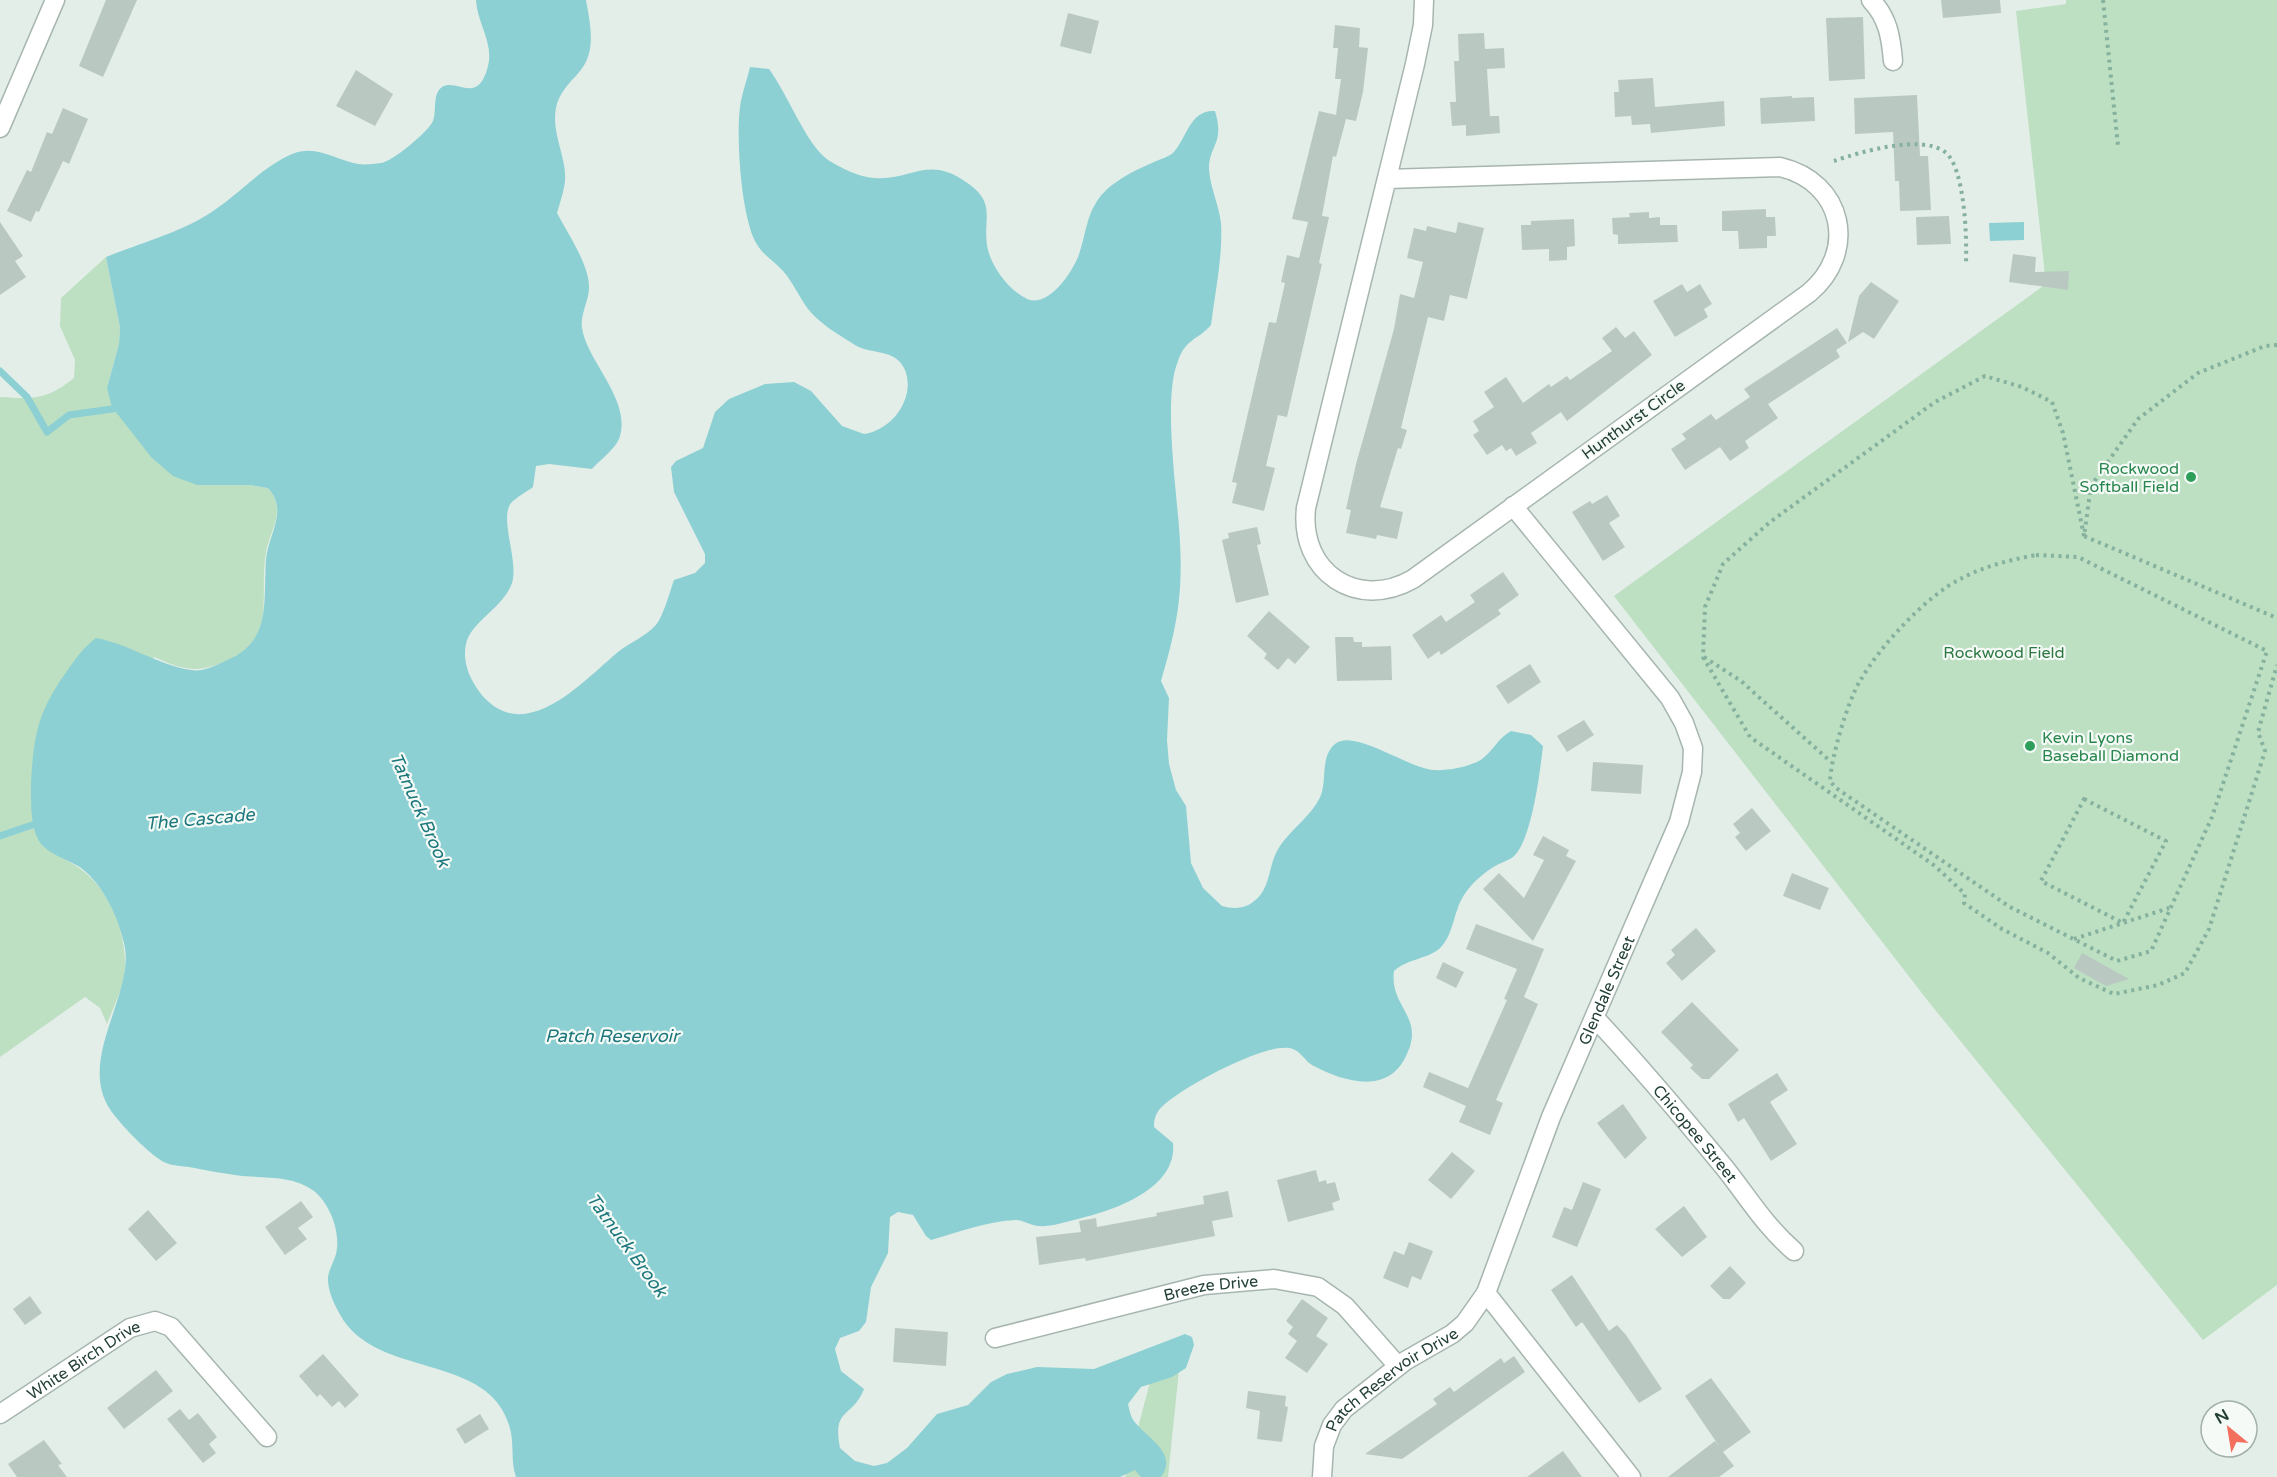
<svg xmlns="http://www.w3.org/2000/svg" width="2277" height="1477" font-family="'Varela Round',sans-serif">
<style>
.green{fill:#bddfc2}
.water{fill:#8cd0d3}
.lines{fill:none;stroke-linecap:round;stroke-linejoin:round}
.stream{stroke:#8cd0d3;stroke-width:7}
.building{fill:#b9c9c1}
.minor-casing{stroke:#a6b6af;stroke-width:21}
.path{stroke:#85b19e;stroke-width:4;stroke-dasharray:3 4.5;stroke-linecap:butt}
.minor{stroke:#fff;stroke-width:18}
.leisure-dot{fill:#2e9e5b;stroke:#f5faf7;stroke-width:2}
.labels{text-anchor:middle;stroke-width:4.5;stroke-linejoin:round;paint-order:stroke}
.street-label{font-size:16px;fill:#234035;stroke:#f5faf7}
.leisure-label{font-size:16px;fill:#27864d;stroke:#f5faf7;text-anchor:end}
.park-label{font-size:16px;fill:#2d7741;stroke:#f5faf7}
.water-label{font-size:18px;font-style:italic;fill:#1c787d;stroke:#f5faf7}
</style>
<rect width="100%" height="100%" fill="#e4eee8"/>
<!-- green -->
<g class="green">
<path d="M2066 0H2277V1285L2203 1340 1928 1001 1614 596 2046 284 2016 11 2066 4Z"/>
<path d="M106 257 120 327 119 344 107 388 197 485H250L268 488C287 510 271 527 266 552 258 599 279 639 224 662 195 674 182 669 154 657L44 847C60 857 78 865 91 878 116 902 132 951 122 985 118 998 112 1011 107 1024L100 1008 85 997 0 1057V397C35 399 46 400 74 378L75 360 60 326 61 298Z"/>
<path d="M1179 1370 1168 1477H1125L1150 1382Z"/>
</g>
<!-- water -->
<g class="water">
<path d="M476 0H586C590 23 597 51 580 71 570 83 559 92 556 108 551 134 567 157 565 181 564 191 560 203 557 213 567 232 590 266 589 288 589 300 580 315 582 328 587 362 633 401 619 439 615 449 599 461 592 469L549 464 536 466 533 487C526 492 517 497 511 503 499 519 519 561 512 583 503 609 471 621 466 644 462 662 470 680 481 694 525 747 582 682 618 652 629 643 646 636 655 626 663 618 670 591 674 580L695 573 705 563V554L674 492 671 467 676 461 703 448 715 412 729 399 765 384 794 382 811 391 842 426 864 434C892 430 916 398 905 370 896 348 871 355 855 345 838 334 821 325 808 309 799 297 793 282 783 271 773 260 762 255 755 241 741 213 736 138 740 107 742 93 747 80 750 67L769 69C787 93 806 144 828 160 841 168 859 177 874 178 912 181 927 155 966 182 999 204 981 220 988 250 993 269 1009 290 1027 299 1048 308 1071 274 1078 257 1085 239 1086 217 1097 201 1109 183 1133 171 1152 163 1158 160 1168 157 1173 153 1187 138 1190 109 1215 111 1225 144 1209 145 1209 169 1210 187 1219 205 1221 223 1223 257 1215 292 1211 325 1197 341 1186 338 1178 361 1162 399 1178 498 1180 542 1183 597 1176 630 1161 681L1169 698 1167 740 1169 764 1176 790 1186 806 1191 863 1203 888 1222 906C1233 909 1244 909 1253 902 1270 890 1268 870 1276 853 1286 832 1312 817 1321 795 1327 779 1320 757 1335 744 1353 728 1408 768 1433 770 1447 771 1470 767 1482 759 1493 751 1498 738 1511 731L1531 735 1543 746C1540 772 1532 839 1514 856 1510 860 1502 862 1497 865 1484 872 1472 883 1464 895 1454 910 1454 932 1442 946 1431 959 1408 958 1394 971 1389 1008 1426 1016 1406 1056 1388 1095 1344 1082 1314 1066 1305 1062 1300 1049 1289 1048 1264 1043 1175 1090 1159 1110 1155 1115 1154 1121 1154 1127L1173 1143C1178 1190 1110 1212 1074 1220 1062 1223 1050 1227 1038 1226 1030 1225 1023 1220 1016 1220 988 1221 958 1232 931 1240L926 1236 913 1215 898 1212 890 1217 888 1253 871 1287 866 1322 859 1331 840 1338 835 1349 841 1371 864 1389C852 1419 832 1407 840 1448L855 1461 874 1466 887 1463 907 1448 937 1414 968 1405 991 1382 1007 1374 1037 1367 1094 1369 1185 1334 1192 1337 1194 1345 1186 1368 1172 1377 1141 1387 1128 1404C1129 1408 1130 1414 1132 1418 1142 1436 1180 1451 1161 1477H1141L1135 1470 1120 1477H516C510 1460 515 1442 509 1425 488 1356 387 1376 347 1325 338 1313 327 1292 328 1277 329 1269 334 1262 336 1254 341 1234 331 1205 314 1191 291 1174 262 1179 235 1175 220 1173 205 1170 189 1167 182 1166 173 1166 166 1163 152 1157 125 1129 115 1116 71 1064 137 995 124 943 118 917 103 884 81 868 68 859 45 854 38 839 30 824 31 799 31 782 34 731 39 710 69 668 77 657 84 647 96 638 129 644 158 665 191 670 203 672 215 666 225 661 272 642 263 604 266 560 268 534 289 511 268 488L250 485H197L173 476 151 457 112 407 107 388 119 344 120 327 106 257C136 245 180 232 207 215 237 197 260 168 292 154 317 144 335 160 358 164 365 165 374 164 381 163 392 162 428 132 433 121 437 111 432 94 442 87 457 78 478 106 488 66 494 43 477 23 476 0Z"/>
<path d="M2024 222V240L1990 241 1989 223Z"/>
</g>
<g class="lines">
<!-- stream -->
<g class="stream">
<path d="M0 371 27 397 47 432 69 415 119 408"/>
<path d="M0 836 38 823 43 824"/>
</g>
</g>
<!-- building -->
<g class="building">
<path d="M106 0H137L103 77 79 66Z"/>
<path d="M1941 0H2000L2001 13 1943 18Z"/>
<path d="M1068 13 1099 21 1091 54 1060 46Z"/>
<path d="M1863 17 1865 79 1829 81 1826 18Z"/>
<path d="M1335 25 1360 28 1359 47 1368 48 1363 92 1356 121 1346 119 1336 157 1333 156 1322 216 1329 217 1319 263 1322 264 1287 417 1278 415 1266 466 1275 468 1264 511 1232 503 1237 483 1232 482 1269 322 1276 323 1285 283 1281 282 1287 255 1299 258 1308 222 1292 219 1319 111 1336 115 1341 79H1335L1338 48H1333Z"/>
<path d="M1484 33 1485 49 1504 48 1505 68 1487 69 1490 116H1499L1500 133 1466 136V125L1452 126 1450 102H1456L1454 61H1459L1458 34Z"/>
<path d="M356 70 393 94 375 126 336 106Z"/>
<path d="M1653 78 1655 107 1724 101 1725 126 1651 133 1650 124 1632 125 1631 116 1615 117 1614 92H1619L1618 80Z"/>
<path d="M1917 95 1920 156H1928L1931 210 1900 211 1899 181H1895L1893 132 1855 134 1854 98Z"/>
<path d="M1792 96V98L1814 97 1815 121 1761 124 1760 98Z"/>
<path d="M63 108 88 119 69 164 63 161 39 212 36 211 31 222 7 211 27 170 31 172 47 132 52 134Z"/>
<path d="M1766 209V217H1775L1776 236H1767V248L1739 249 1738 231H1722V211Z"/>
<path d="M1649 212V218L1660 217V225H1677L1678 242 1618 244V235L1613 234 1612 218 1630 217 1629 213Z"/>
<path d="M1949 216 1951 244 1917 245 1916 217Z"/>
<path d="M1574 219 1575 246 1567 247V260L1549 261V249L1522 250 1521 225H1531V221Z"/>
<path d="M0 222 23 256 15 261 26 277 0 295Z"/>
<path d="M1458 222 1484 228 1467 299 1450 295 1444 321 1428 317 1401 428 1407 430 1401 449 1398 448 1380 507 1403 512 1397 539 1377 535 1376 539 1346 533 1351 510 1346 509 1356 464 1394 329 1400 294 1414 298 1423 262 1407 258 1414 228 1426 231 1427 226 1456 233Z"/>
<path d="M2013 254 2036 257 2035 272 2069 271 2068 290 2009 282Z"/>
<path d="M1871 282 1899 301 1874 339 1863 332 1848 342 1859 296Z"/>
<path d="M1682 284 1687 292 1700 284 1712 304 1704 309 1708 317 1675 337 1653 301Z"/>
<path d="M1616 327 1625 338 1634 331 1652 355 1567 421 1561 412 1531 433 1537 443 1516 456 1511 448 1506 451 1502 445 1487 455 1473 435 1479 431 1473 421 1494 407 1484 392 1506 377 1523 403 1549 384 1551 387 1567 376 1570 380 1612 351 1602 338Z"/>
<path d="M1837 328 1847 343 1836 350 1840 357 1768 404 1778 418 1745 441 1749 448 1730 461 1720 447 1685 470 1671 449 1686 439 1682 434 1711 414 1716 420 1750 397 1744 389Z"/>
<path d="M1607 495 1620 516 1609 523 1625 547 1603 561 1572 512 1590 501 1592 504Z"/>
<path d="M1257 527 1261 544 1257 545 1269 595 1236 603 1222 540 1229 538 1228 533Z"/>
<path d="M1503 572 1519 595 1498 610 1501 614 1441 655 1439 651 1428 659 1412 635 1441 615 1446 622 1475 602 1470 595Z"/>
<path d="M1269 611 1310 647 1295 664 1288 658 1278 670 1264 658 1267 654 1247 636Z"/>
<path d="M1335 637H1353L1354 642H1362V647L1391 646 1392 680 1337 681Z"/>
<path d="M1530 664 1541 682 1508 704 1496 686Z"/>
<path d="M1584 720 1594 735 1567 752 1557 736Z"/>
<path d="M1593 762 1643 765 1641 794 1591 791Z"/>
<path d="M1752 808 1771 831 1746 851 1735 837 1740 833 1733 824Z"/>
<path d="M1543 836 1569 850 1566 856 1576 861 1533 941 1483 889 1499 873 1524 898 1544 860 1533 855Z"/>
<path d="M1792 873 1829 888 1820 910 1783 896Z"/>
<path d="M1476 924 1544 949 1524 997 1538 1004 1496 1100 1503 1103 1490 1135 1459 1122 1466 1106 1423 1087 1429 1072 1468 1088 1507 1000 1504 999 1517 969 1466 949Z"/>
<path d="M1696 928 1716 951 1682 981 1666 963 1675 955 1671 950Z"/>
<path d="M2082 953 2129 979 2106 986 2074 968Z"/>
<path d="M1443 962 1464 972 1456 988 1436 978Z"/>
<path d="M1692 1002 1739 1050 1709 1079H1702L1690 1068 1693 1065 1661 1032Z"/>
<path d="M1777 1073 1788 1090 1770 1102 1797 1144 1771 1161 1744 1118 1738 1122 1728 1104Z"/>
<path d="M1623 1104 1647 1138 1625 1159 1597 1123Z"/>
<path d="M1452 1152 1475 1171 1451 1199 1428 1180Z"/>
<path d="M1316 1170 1319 1182 1326 1180 1327 1184 1335 1182 1340 1200 1332 1203 1334 1210 1288 1222 1277 1180Z"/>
<path d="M1583 1182 1601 1189 1577 1247 1552 1237 1564 1207 1572 1210Z"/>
<path d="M1228 1191 1233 1217 1212 1221 1215 1236 1086 1261 1085 1258 1039 1265 1036 1237 1081 1232 1079 1221 1096 1218 1097 1227 1157 1216 1156 1213 1204 1204 1203 1196Z"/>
<path d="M301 1201 313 1217 298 1228 307 1239 285 1255 265 1227Z"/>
<path d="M1684 1206 1707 1237 1682 1257 1655 1229Z"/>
<path d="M148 1210 177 1243 156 1261 128 1229Z"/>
<path d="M1409 1242 1433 1251 1421 1280 1412 1276 1408 1288 1383 1278 1394 1251 1404 1255Z"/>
<path d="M1730 1266 1746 1283 1730 1299H1723L1710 1286Z"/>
<path d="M1572 1275 1609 1331 1617 1325 1626 1335 1662 1389 1639 1403 1582 1322 1576 1327 1551 1290Z"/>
<path d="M30 1296 42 1313 25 1325 13 1309Z"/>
<path d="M1302 1299 1328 1318 1316 1336 1328 1344 1307 1373 1285 1358 1297 1341 1288 1334 1293 1327 1286 1321Z"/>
<path d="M895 1328 948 1332 946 1366 893 1362Z"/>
<path d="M323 1354 359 1395 345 1408 339 1401 332 1407 320 1394 317 1397 299 1376Z"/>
<path d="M1514 1356 1525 1372 1402 1459 1365 1454 1437 1404 1433 1399 1450 1387 1454 1392 1501 1358 1504 1363Z"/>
<path d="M156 1370 173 1391 124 1429 107 1408Z"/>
<path d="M1711 1378 1751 1432 1723 1452 1734 1466 1719 1477H1668L1715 1441 1719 1446 1685 1396Z"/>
<path d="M1248 1391 1286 1396 1285 1406 1288 1407 1282 1442 1257 1439 1260 1411 1246 1408Z"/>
<path d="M180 1409 189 1420 198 1413 217 1437 209 1444 216 1453 203 1463 167 1419Z"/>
<path d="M480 1414 489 1429 465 1444 456 1429Z"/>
<path d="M44 1440 62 1464 58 1465 67 1477H17L8 1464Z"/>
<path d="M1563 1451 1582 1477H1527Z"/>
</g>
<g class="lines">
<defs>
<g id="minor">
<path d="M1871 0C1888 18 1891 37 1893 61"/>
<path d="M0 128 55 0"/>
<path d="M1387 179 1780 167C1844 182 1858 252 1809 293L1413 579C1357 611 1299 572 1306 508L1415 64 1423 25 1424 0"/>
<path id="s1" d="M1595 1018C1640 1066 1682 1116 1724 1167 1748 1197 1764 1225 1794 1251"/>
<path d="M1486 1293 1631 1477"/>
<path id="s2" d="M995 1338 1204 1285 1274 1279 1318 1287 1345 1306 1398 1366"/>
<path id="s3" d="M0 1414 130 1328 155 1321 171 1327 267 1437"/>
<path id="s4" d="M1322 1477 1324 1446 1332 1425 1344 1409 1405 1361 1452 1334 1465 1323 1486 1293 1551 1117 1679 822 1692 772 1693 748 1684 723 1670 698 1513 506"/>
</g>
</defs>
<!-- minor casing -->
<use href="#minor" class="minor-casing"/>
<!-- path -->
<g class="path">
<path d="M2103 0 2118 146"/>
<path d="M1834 161C1860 152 1921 134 1945 152 1965 167 1967 239 1966 263"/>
<path d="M2277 345 2265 346 2198 373 2138 419 2091 486 2084 536 2277 618"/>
<path d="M2084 536 2063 433 2052 402 2022 387 1985 376 1935 402 1770 522 1723 564 1705 607 1703 657 1750 737 1935 866 1965 894 1964 903 2002 929 2048 953 2079 978 2114 994 2158 985 2185 973 2209 929 2265 751 2258 732 2277 665"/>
<path d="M2036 555 2078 557 2267 651 2212 817 2151 951 2117 961 2010 907 1836 788 1830 781C1831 758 1848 700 1860 681 1880 646 1926 596 1962 578 1985 566 2010 560 2036 555Z"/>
<path d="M1704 657 1741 681 1831 762"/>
<path d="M2084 799 2166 841 2123 923 2041 881Z"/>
<path d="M2074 939 2169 908"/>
</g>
<!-- minor -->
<use href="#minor" class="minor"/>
</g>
<!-- markers -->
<g class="leisure-dot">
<circle cx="2191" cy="477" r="6"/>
<circle cx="2030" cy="746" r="6"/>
</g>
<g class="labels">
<!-- street labels -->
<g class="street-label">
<text transform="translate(1633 419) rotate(-36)" y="6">Hunthurst Circle</text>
<text dy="6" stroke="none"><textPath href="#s4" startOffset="585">Glendale Street</textPath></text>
<text dy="6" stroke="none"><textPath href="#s1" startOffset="153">Chicopee Street</textPath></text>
<text dy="6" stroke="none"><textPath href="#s2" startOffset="222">Breeze Drive</textPath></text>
<text dy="6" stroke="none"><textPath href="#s3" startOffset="100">White Birch Drive</textPath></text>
<text dy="6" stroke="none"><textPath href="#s4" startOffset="129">Patch Reservoir Drive</textPath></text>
</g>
<!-- leisure labels -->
<g class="leisure-label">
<text x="2179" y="474">Rockwood<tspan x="2179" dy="18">Softball Field</tspan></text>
<text x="2042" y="743" text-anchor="start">Kevin Lyons<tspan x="2042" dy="18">Baseball Diamond</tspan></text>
</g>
<!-- park labels -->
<g class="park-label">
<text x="2004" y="658">Rockwood Field</text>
</g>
<!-- water labels -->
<g class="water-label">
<text transform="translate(420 810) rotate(66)" y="6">Tatnuck Brook</text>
<text transform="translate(200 819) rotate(-5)" y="6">The Cascade</text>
<text x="612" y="1042">Patch Reservoir</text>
<text transform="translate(627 1245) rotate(54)" y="6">Tatnuck Brook</text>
</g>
</g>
<!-- north arrow -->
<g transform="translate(2229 1429) rotate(330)"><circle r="28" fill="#f5faf7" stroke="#a1b0a9" stroke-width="1.5"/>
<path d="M0-4.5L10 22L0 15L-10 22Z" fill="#f2705d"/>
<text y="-9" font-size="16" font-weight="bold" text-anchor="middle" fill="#234035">N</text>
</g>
</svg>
